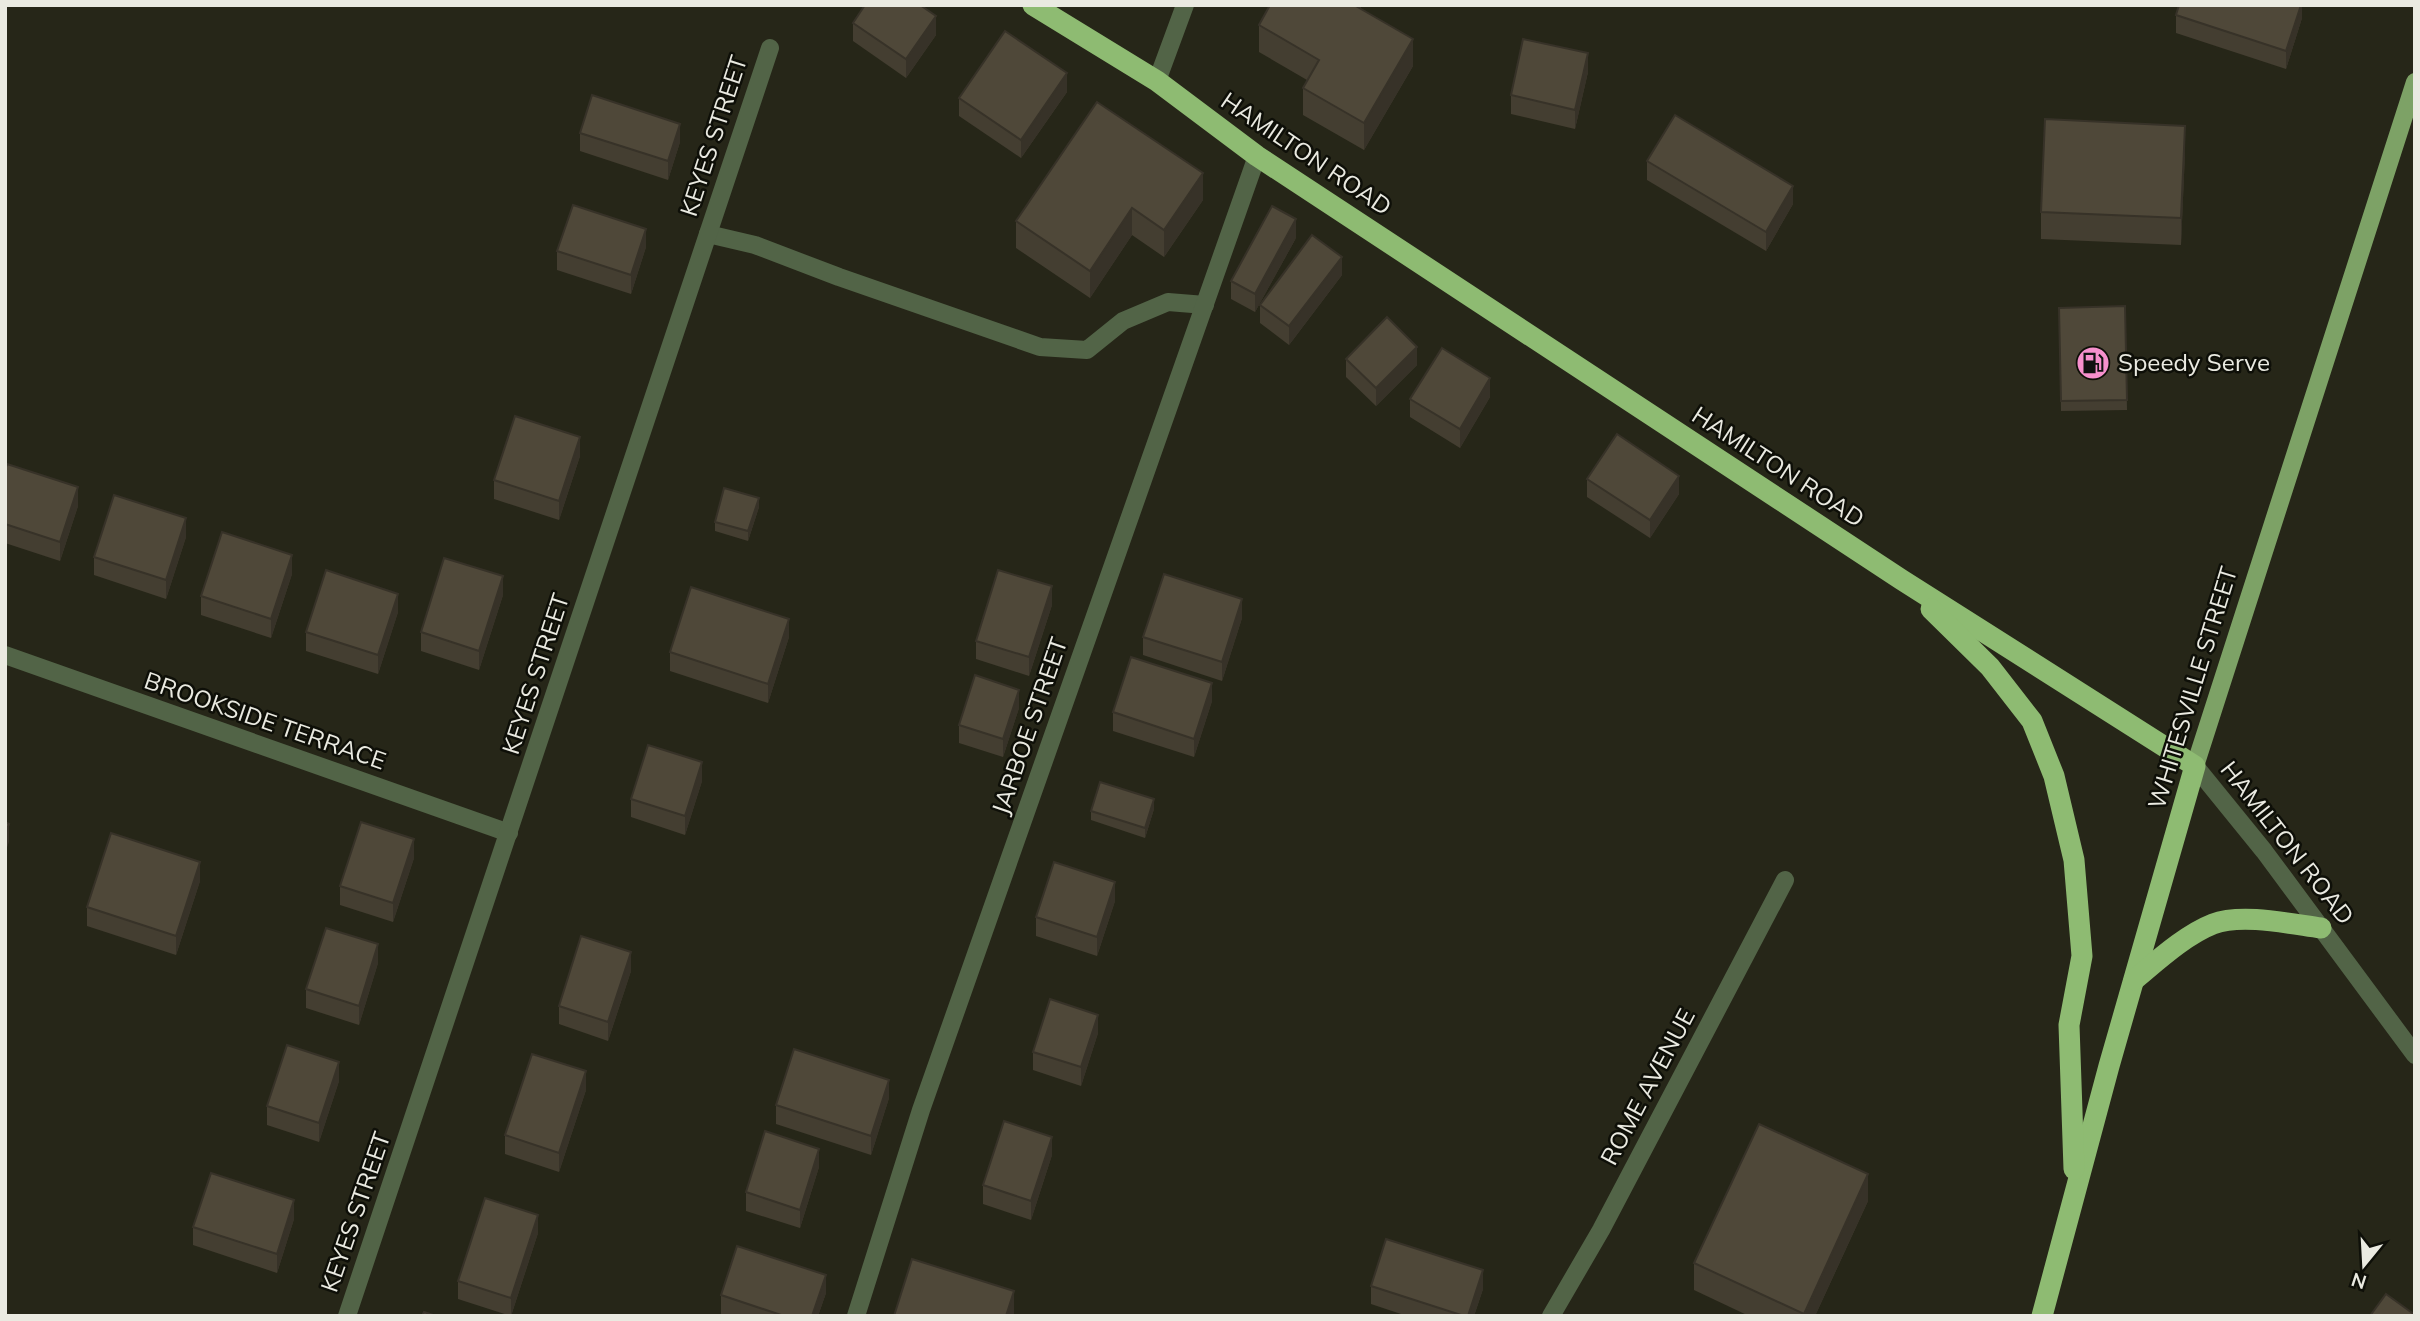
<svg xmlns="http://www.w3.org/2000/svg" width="2420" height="1321" font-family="Mulish,sans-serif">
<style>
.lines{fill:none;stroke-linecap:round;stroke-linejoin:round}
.minor{stroke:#526447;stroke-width:18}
.major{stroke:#7da266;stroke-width:18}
.highway{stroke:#8ebb72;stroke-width:21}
.wall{fill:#443e31}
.shaded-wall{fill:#373228}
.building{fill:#4f4839;stroke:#373228;stroke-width:2}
.labels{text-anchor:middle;stroke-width:5;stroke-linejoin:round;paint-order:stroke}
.street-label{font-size:24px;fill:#eaeae1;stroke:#0e0f08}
.poi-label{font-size:24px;fill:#eaeae1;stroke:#0e0f08;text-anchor:start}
</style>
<rect width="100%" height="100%" fill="#262618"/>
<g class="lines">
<!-- minor -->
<g class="minor">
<path d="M1157 81 1185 5"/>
<path d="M708 234 755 245 839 277 1040 347 1087 350 1123 321 1168 302 1205 305"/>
<path d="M5 655 509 833"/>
<path d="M2195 766 2264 851 2415 1055"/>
<path d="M347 1316 770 48"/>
<path d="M856 1316 921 1110 1257 156"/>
<path d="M1551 1316 1601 1230 1785 880"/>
</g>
<!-- major -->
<path class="major" d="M2195 766 2415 82"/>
<!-- highway -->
<g class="highway">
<path d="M1033 5 1157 81 1257 156 1902 580 2195 766 2109 1066 2042 1316"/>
<path d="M1931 609 1990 667 2032 721 2054 776 2074 860 2082 956 2069 1025 2074 1169"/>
<path d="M2134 980C2157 961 2185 935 2213 924 2242 913 2291 924 2321 928"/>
</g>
</g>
<!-- wall -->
<g class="wall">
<path d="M1362 5 1360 9 1413 66 1364 150 1303 115V88L1307 80 1259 52V25Z"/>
<path d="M2302 5V18L2286 69 2176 33V15Z"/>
<path d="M853 23 936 35 906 78 853 41Z"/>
<path d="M1588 72 1575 129 1511 114V95Z"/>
<path d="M1067 92 1021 158 959 116V98Z"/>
<path d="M580 133 680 142 668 180 580 151Z"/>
<path d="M2185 152 2181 245 2041 239V212Z"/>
<path d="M1647 161 1793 204 1766 251 1647 180Z"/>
<path d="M1203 200 1164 257 1132 235 1090 298 1016 248V221Z"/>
<path d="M1296 238 1255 312 1231 299V281Z"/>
<path d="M646 247 631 294 557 270V251Z"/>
<path d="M1342 275 1289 345 1260 323V305Z"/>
<path d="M2125 306 2127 410 2061 411 2059 308Z"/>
<path d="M1346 359 1417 365 1376 406 1346 377Z"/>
<path d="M1490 397 1460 448 1410 417V399Z"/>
<path d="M580 456 559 520 494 499V480Z"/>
<path d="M5 470 78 506 60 561 5 543Z"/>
<path d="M1587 479 1679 494 1650 538 1587 497Z"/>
<path d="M759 507 748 541 715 531V522Z"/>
<path d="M186 537 166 599 94 575V557Z"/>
<path d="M292 574 271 638 201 615V596Z"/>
<path d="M503 595 479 670 421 651V632Z"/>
<path d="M1052 605 1029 676 976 659V641Z"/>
<path d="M398 612 378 674 306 651V632Z"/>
<path d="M1242 618 1222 681 1143 655V637Z"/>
<path d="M789 637 768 703 670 671V652Z"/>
<path d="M1212 701 1194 757 1113 731V712Z"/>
<path d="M1019 708 1003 757 959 743V725Z"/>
<path d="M702 781 685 835 631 817V799Z"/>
<path d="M1154 809 1145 838 1091 820V811Z"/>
<path d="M414 858 393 922 340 905V886Z"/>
<path d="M200 881 176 955 87 926V907Z"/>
<path d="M1115 901 1097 956 1036 936V917Z"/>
<path d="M378 963 359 1025 306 1008V989Z"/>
<path d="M631 971 608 1041 559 1024V1006Z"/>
<path d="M1098 1033 1081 1086 1033 1070V1052Z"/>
<path d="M339 1081 319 1142 267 1125V1106Z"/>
<path d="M586 1090 559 1172 505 1154V1135Z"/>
<path d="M889 1098 871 1155 776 1124V1105Z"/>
<path d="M1052 1155 1031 1220 983 1204V1185Z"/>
<path d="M819 1167 800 1228 746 1211V1192Z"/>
<path d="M1868 1201 1815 1316H1749L1694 1290V1263Z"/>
<path d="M294 1219 277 1273 193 1245V1227Z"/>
<path d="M538 1233 511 1316 458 1299V1281Z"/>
<path d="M1371 1286 1483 1289 1474 1316H1407L1371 1304Z"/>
<path d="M826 1293 818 1316H727L721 1314V1295Z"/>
</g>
<!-- shaded-wall -->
<g class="shaded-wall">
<path d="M2301 5H2302V18L2286 69V51Z"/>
<path d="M936 16V35L906 78V59Z"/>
<path d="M1413 39V66L1364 150V123Z"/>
<path d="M1588 53V72L1575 129V110Z"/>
<path d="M1067 73V92L1021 158V140Z"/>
<path d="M680 124V142L668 180V161Z"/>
<path d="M2185 126V152L2181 245V218Z"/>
<path d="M1203 173V200L1164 257V230Z"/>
<path d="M1793 186V204L1766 251V232Z"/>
<path d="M1132 208V235L1090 298V271Z"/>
<path d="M1296 219V238L1255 312V294Z"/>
<path d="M646 229V247L631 294V275Z"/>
<path d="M1342 257V275L1289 345V326Z"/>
<path d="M1417 347V365L1376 406V388Z"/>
<path d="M1490 378V397L1460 448V429Z"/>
<path d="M580 437V456L559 520V501Z"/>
<path d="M1679 476V494L1650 538V520Z"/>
<path d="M78 487V506L60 561V542Z"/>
<path d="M759 498V507L748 541V531Z"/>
<path d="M186 518V537L166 599V580Z"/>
<path d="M292 555V574L271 638V619Z"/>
<path d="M503 576V595L479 670V651Z"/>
<path d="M1052 586V605L1029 676V657Z"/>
<path d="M398 594V612L378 674V655Z"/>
<path d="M1242 599V618L1222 681V662Z"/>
<path d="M789 619V637L768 703V684Z"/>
<path d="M1212 683V701L1194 757V739Z"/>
<path d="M1019 690V708L1003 757V739Z"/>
<path d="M702 762V781L685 835V816Z"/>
<path d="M1154 799V809L1145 838V828Z"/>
<path d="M9 824V842L5 853V834Z"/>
<path d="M414 839V858L393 922V903Z"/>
<path d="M200 862V881L176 955V936Z"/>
<path d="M1115 882V901L1097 956V937Z"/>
<path d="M378 944V963L359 1025V1006Z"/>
<path d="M631 952V971L608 1041V1022Z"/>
<path d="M1098 1015V1033L1081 1086V1067Z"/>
<path d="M339 1062V1081L319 1142V1123Z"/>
<path d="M586 1071V1090L559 1172V1153Z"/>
<path d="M889 1080V1098L871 1155V1136Z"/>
<path d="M1052 1137V1155L1031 1220V1201Z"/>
<path d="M819 1149V1167L800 1228V1210Z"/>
<path d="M1868 1174V1201L1815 1316H1804Z"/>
<path d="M294 1200V1219L277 1273V1254Z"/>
<path d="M538 1215V1233L511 1316V1298Z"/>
<path d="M1483 1270V1289L1474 1316H1468Z"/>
<path d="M826 1275V1293L818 1316H812Z"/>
<path d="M1014 1291V1316H1006Z"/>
</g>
<!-- building -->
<g class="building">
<path d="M865 5H920L936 16 906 59 853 23Z"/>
<path d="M1270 5H1354L1413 39 1364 123 1303 88 1319 60 1259 25Z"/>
<path d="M2179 5H2301L2286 51 2176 15Z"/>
<path d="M1005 31 1067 73 1021 140 959 98Z"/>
<path d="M1523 39 1588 53 1575 110 1511 95Z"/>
<path d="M592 95 680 124 668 161 580 133Z"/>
<path d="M1097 102 1203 173 1164 230 1132 208 1090 271 1016 221Z"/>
<path d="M1675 115 1793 186 1766 232 1647 161Z"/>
<path d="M2045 119 2185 126 2181 218 2041 212Z"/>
<path d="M573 205 646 229 631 275 557 251Z"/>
<path d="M1272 206 1296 219 1255 294 1231 281Z"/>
<path d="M1312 235 1342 257 1289 326 1260 305Z"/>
<path d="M2125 306 2127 400 2061 401 2059 308Z"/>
<path d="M1387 317 1417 347 1376 388 1346 359Z"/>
<path d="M1442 348 1490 378 1460 429 1410 399Z"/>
<path d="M515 416 580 437 559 501 494 480Z"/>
<path d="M1617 434 1679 476 1650 520 1587 479Z"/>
<path d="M7 464 78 487 60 542 5 524V470Z"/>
<path d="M724 488 759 498 748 531 715 522Z"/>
<path d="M114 495 186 518 166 580 94 557Z"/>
<path d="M222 532 292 555 271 619 201 596Z"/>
<path d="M444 558 503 576 479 651 421 632Z"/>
<path d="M326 570 398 594 378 655 306 632Z"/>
<path d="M998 570 1052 586 1029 657 976 641Z"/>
<path d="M1164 574 1242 599 1222 662 1143 637Z"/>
<path d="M691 587 789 619 768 684 670 652Z"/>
<path d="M1131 657 1212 683 1194 739 1113 712Z"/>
<path d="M975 675 1019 690 1003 739 959 725Z"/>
<path d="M648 745 702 762 685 816 631 799Z"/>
<path d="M1100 782 1154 799 1145 828 1091 811Z"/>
<path d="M5 822 9 824 5 834Z"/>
<path d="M361 822 414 839 393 903 340 886Z"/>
<path d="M111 833 200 862 176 936 87 907Z"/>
<path d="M1054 862 1115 882 1097 937 1036 917Z"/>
<path d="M326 928 378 944 359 1006 306 989Z"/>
<path d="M581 936 631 952 608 1022 559 1006Z"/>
<path d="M1050 999 1098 1015 1081 1067 1033 1052Z"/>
<path d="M287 1045 339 1062 319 1123 267 1106Z"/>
<path d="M794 1049 889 1080 871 1136 776 1105Z"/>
<path d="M532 1054 586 1071 559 1153 505 1135Z"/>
<path d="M1004 1121 1052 1137 1031 1201 983 1185Z"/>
<path d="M1759 1124 1868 1174 1804 1314 1694 1263Z"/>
<path d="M765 1131 819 1149 800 1210 746 1192Z"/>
<path d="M211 1173 294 1200 277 1254 193 1227Z"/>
<path d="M485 1198 538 1215 511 1298 458 1281Z"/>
<path d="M1386 1239 1483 1270 1468 1316H1464L1371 1286Z"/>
<path d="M737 1246 826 1275 812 1316H784L721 1295Z"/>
<path d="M912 1259 1014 1291 1006 1316H894Z"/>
<path d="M2386 1294 2415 1315V1316H2370Z"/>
<path d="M424 1312 436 1316H422Z"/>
</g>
<!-- icons -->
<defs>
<symbol id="fuel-disc" viewBox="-11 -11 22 22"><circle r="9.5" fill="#f790cd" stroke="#0e0f08"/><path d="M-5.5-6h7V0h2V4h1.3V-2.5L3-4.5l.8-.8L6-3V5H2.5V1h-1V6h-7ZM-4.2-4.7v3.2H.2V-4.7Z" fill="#111"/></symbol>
</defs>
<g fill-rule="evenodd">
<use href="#fuel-disc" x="2074" y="344" width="38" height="38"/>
</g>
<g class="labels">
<!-- street labels -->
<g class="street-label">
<text transform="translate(714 136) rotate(-72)" y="8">KEYES STREET</text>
<text transform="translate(1306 154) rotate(34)" y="8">HAMILTON ROAD</text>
<text transform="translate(1778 467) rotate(33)" y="8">HAMILTON ROAD</text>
<text transform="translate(536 674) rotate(-72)" y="8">KEYES STREET</text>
<text transform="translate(2193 688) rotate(-73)" y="8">WHITESVILLE STREET</text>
<text transform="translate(265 721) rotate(19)" y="8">BROOKSIDE TERRACE</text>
<text transform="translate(1030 726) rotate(-71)" y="8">JARBOE STREET</text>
<text transform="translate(2287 843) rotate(52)" y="8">HAMILTON ROAD</text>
<text transform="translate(1648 1087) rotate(-62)" y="8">ROME AVENUE</text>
<text transform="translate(356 1212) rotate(-71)" y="8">KEYES STREET</text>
</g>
<!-- poi labels -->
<g class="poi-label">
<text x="2118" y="371">Speedy Serve</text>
</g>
</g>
<!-- border -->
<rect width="2420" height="1321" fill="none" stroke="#eaeae1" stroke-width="14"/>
<!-- north arrow -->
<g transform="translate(2364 1265) rotate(198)" stroke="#0e0f08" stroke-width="5" paint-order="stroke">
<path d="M0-5L12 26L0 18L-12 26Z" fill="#eaeae1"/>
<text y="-10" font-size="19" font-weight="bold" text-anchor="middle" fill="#eaeae1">N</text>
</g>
</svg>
